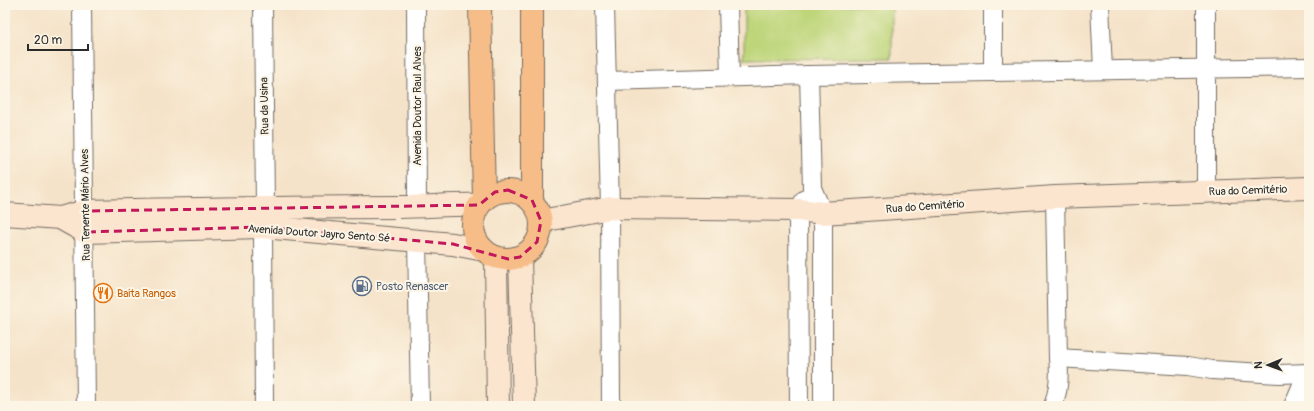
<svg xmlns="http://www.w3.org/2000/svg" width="1314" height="411" font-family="Pangolin,sans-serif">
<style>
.green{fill:#bed579;stroke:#748052}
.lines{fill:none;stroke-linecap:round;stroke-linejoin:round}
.street-casing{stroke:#726b62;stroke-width:20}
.secondary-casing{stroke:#726b62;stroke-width:24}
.primary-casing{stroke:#726b62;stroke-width:24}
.street{stroke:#fff;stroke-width:18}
.secondary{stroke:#fce5cf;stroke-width:22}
.primary{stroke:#f7bd88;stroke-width:22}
.marked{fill:none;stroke:#c2185b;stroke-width:3;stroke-dasharray:8 5;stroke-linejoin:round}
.labels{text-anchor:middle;stroke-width:4;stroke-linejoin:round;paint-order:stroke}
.street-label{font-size:11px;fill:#2b2b2b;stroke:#fcf5e5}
.service-label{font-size:11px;fill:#4e5e75;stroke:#fcf5e5;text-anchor:start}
.food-label{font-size:11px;fill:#c56008;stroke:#fcf5e5;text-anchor:start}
</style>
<rect width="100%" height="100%" fill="#fcf5e5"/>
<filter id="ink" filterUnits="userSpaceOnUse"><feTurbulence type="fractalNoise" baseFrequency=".025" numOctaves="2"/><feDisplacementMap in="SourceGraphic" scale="8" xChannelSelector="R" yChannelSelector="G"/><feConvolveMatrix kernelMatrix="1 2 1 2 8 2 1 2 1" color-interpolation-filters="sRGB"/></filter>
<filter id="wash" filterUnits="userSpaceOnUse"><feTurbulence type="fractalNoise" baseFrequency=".012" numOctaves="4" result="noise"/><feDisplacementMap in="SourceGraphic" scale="16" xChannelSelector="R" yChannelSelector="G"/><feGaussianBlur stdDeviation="0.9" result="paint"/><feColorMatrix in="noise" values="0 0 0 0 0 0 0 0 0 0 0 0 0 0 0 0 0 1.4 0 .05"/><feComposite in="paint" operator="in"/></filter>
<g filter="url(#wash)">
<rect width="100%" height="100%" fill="#f5e3c9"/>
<!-- green -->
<path class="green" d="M744 5H892V58L744 59Z"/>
</g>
<g filter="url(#ink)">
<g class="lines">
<defs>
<g id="street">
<path d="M82 5 86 406"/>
<path d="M263 5 265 207"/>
<path d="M416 5 417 207"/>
<path d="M605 5 610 208 611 406"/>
<path d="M728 5 730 77"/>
<path d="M993 5V72"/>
<path d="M1100 5 1103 70"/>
<path d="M1206 5V192"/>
<path d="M809 75 812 188 823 213V406"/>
<path d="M607 81 809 75 1309 67"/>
<path d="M263 227 264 406"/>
<path d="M417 240 420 406"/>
<path d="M1058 358 1188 366 1212 370 1247 372 1279 374 1309 373"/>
<path d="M799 406 798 210 805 199"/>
<path d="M1053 406C1059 390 1060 375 1058 358L1055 197"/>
<path d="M1293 406 1307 373"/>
</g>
<g id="secondary">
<path d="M5 214 60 218 85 232 263 227 453 244 484 250"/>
<path d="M60 218 85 211C190 209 295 207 400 207 427 207 453 204 479 205"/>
<path d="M541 221 610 208 798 210 823 213 1055 197 1309 188"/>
<path d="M520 257 524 406"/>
<path d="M496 258 498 406"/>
</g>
<g id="primary">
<path d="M480 5 484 200"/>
<circle cx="507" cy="225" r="34"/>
<path d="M532 200V5"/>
</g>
</defs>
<!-- street casing -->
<use href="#street" class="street-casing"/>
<!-- secondary casing -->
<use href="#secondary" class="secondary-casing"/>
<!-- primary casing -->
<use href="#primary" class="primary-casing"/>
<!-- street -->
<use href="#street" class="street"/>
<!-- secondary -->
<use href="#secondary" class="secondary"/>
<!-- primary -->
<use href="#primary" class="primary"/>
</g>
</g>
<!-- marked area -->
<path class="marked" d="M508 190 532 200 541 221 537 242 520 257 508 259 453 244 263 227 85 232V211L479 205 495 192Z"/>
<!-- icons -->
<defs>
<symbol id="fuel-ring" viewBox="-11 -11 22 22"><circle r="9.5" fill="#fcf5e5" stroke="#5c6f8a" stroke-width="1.5"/><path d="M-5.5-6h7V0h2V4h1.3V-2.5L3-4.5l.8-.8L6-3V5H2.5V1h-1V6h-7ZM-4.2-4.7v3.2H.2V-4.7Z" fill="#5c6f8a"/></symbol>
<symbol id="restaurant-ring" viewBox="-11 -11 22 22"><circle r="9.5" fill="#fcf5e5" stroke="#e8710a" stroke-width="1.5"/><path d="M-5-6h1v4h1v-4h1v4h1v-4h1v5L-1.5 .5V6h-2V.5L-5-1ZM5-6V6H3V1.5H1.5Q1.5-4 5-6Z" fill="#e8710a"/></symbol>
</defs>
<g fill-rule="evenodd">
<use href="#fuel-ring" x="351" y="275" width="22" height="22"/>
<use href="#restaurant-ring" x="92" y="282" width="22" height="22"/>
</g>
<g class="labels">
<!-- street labels -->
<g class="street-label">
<text transform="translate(264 106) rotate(-91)" y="4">Rua da Usina</text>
<text transform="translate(417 106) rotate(-90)" y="4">Avenida Doutor Raul Alves</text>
<text transform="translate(1248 190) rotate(-2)" y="4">Rua do Cemitério</text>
<text transform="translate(85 205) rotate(-91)" y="4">Rua Tenente Mário Alves</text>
<text transform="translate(925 206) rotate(-4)" y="4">Rua do Cemitério</text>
<text transform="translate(319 233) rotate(4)" y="4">Avenida Doutor Jayro Sento Sé</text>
</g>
<!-- service labels -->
<g class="service-label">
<text x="376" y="290">Posto Renascer</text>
</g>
<!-- food labels -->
<g class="food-label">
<text x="117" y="297">Baita Rangos</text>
</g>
</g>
<!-- margin -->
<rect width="1314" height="411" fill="none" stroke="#fcf5e5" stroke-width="20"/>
<!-- north arrow -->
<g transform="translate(1268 365) rotate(269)" stroke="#fcf5e5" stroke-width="3" paint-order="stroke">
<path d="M0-3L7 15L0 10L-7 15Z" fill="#2b2b2b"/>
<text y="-6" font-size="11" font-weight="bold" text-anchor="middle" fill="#2b2b2b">N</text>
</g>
<!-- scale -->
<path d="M28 44v6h60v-6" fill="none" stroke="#2b2b2b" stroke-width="2"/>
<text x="34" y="44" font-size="12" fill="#2b2b2b" stroke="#fcf5e5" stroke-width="3" paint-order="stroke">20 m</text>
</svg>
